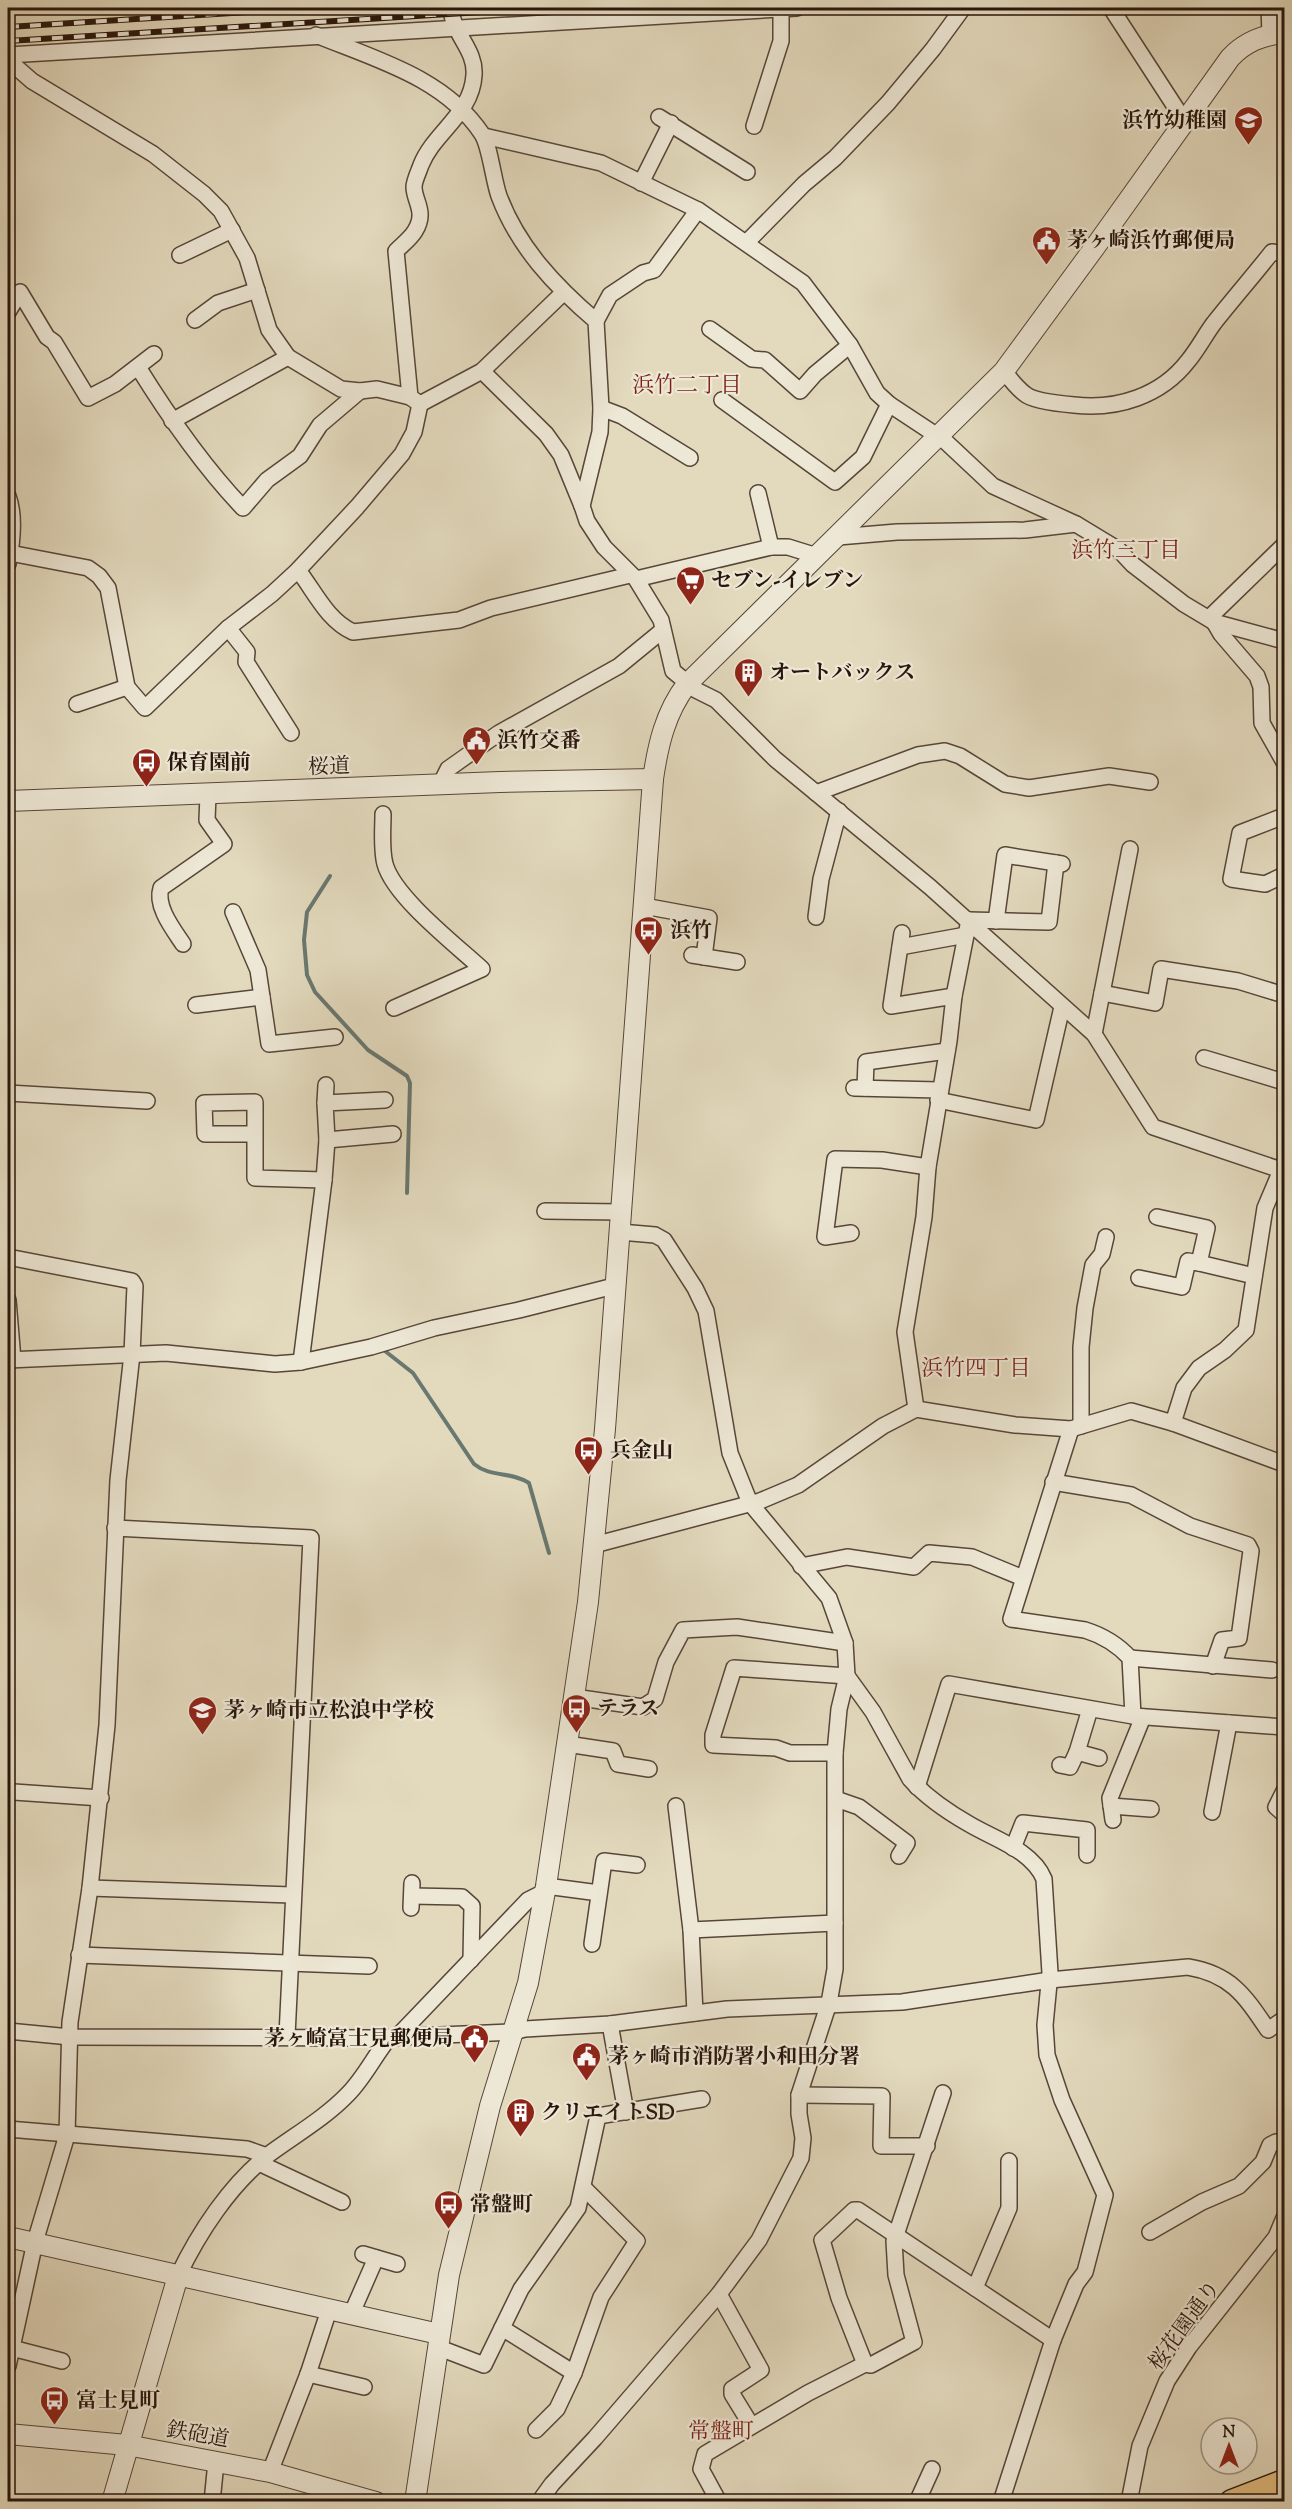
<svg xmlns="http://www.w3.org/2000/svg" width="1292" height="2509" font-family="'Sorts Mill Goudy','Noto Serif JP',serif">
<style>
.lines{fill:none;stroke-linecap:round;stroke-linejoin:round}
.stream{stroke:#697870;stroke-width:4}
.minor-casing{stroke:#574638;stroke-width:18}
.tertiary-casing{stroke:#574638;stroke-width:22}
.primary-casing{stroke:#28150c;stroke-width:27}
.minor{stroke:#ede7d5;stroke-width:15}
.tertiary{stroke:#ede7d5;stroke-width:20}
.primary{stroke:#e2bd7f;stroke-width:24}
.rail-casing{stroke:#28150c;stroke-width:6}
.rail{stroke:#ede7d5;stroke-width:4;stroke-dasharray:11;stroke-linecap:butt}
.labels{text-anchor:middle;stroke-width:4.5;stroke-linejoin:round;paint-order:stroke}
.poi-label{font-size:21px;font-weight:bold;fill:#28150c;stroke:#ede7d5;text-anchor:start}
.street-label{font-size:21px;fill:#28150c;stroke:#ede7d5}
.neighbourhood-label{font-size:22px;fill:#7a1f14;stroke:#ede7d5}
</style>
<rect width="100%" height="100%" fill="#e3dabe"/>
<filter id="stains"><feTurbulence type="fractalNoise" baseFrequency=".00333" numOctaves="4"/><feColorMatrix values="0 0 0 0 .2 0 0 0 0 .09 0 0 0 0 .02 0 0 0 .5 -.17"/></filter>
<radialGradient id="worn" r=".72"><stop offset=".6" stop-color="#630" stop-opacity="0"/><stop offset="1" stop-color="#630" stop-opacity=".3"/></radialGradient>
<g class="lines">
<!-- stream -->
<g class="stream">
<path d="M330 876 307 912 304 940 307 975 315 992 368 1050 407 1076 410 1083 407 1193"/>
<path d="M385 1351 413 1373 474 1464C491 1478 511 1471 529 1483L549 1553"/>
</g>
<defs>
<g id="minor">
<path d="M1111 8 1185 122"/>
<path d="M1269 8 1270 34"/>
<path d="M316 35C375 59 445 78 482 134 490 146 493 179 499 196 518 247 555 286 596 321L601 408 600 432 582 506 587 521 604 547 636 579 661 620 673 671 696 690 716 700 775 759 930 887 1094 1034 1153 1127 1281 1170"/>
<path d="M8 55 797 8"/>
<path d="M8 60 32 81 153 154 204 194 221 211 247 258 269 330 288 357 341 389 360 391 377 389 410 397"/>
<path d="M659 117 747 172"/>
<path d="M754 126 781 41V9"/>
<path d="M484 136 601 163 698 210 803 283 850 345 877 393 889 404 945 441 993 486 1076 524 1104 541 1119 550 1132 564 1184 604 1214 622 1284 641"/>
<path d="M641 183 671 123"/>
<path d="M747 242 804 184 835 158 888 103 933 49 963 8"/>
<path d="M180 255 232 230"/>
<path d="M8 312 20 292 47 337 54 342 88 398 115 384 154 354"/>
<path d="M195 320 218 303 257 290"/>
<path d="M596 321 610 295 643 273 654 270 698 210"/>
<path d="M710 329 752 359 765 360 800 391 815 374 850 345"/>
<path d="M138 367C169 417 202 465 243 508L267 480 300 456 320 425 360 391"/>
<path d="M482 371 546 434 561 455 582 506"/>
<path d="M1004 371C1010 379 1017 388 1025 394 1033 401 1063 404 1074 405 1117 410 1161 396 1188 361 1198 349 1205 335 1214 323 1233 299 1253 276 1272 252L1284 254"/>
<path d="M722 400 835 482 863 457 889 404"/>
<path d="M420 404 482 371 563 293"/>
<path d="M601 408 622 416 690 458"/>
<path d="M172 421 288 357"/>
<path d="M758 493 771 547"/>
<path d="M8 496C15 515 12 544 8 564"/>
<path d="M838 537 897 532 1025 530 1076 524"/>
<path d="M10 553 88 568 99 576 108 588 127 687 145 708 228 628 272 594 298 570 357 507 402 454 414 432 420 404 410 397 396 251C402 245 411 238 415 231 427 212 414 201 414 187 414 181 419 171 421 165 434 132 472 114 474 75 476 49 452 34 451 8"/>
<path d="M298 570C315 592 327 620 353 632L459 620 491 608 630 575"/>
<path d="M636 579 771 547H788L817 556"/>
<path d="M1209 618 1284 545"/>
<path d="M1214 622 1221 634 1257 676 1261 687 1262 723 1284 762"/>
<path d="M228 628 247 652 246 662 291 733"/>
<path d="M77 704 127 687"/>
<path d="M440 785 448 769 499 733 619 666 663 630"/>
<path d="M816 793 918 755 945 751 960 756 1005 784 1029 788 1109 776 1150 782"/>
<path d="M383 814C383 829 381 849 385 864 394 897 456 945 482 969L394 1008"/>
<path d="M1284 816 1240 833 1231 879 1265 884 1284 875"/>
<path d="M644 906 709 918 704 957"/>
<path d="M233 912 258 970 269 1044 335 1037"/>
<path d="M816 917 821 879 839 811"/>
<path d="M969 920 1049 922 1056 863"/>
<path d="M996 921 1005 855 1062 864"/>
<path d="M902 933 891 1006 954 996"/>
<path d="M183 944C173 929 155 906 161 888L224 844 207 820 208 795"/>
<path d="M900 947 966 935"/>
<path d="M692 955 737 962"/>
<path d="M1102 993 1155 1003 1161 969 1238 981 1284 995"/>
<path d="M196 1005 262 997"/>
<path d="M1094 1034 1130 849"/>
<path d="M1204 1058 1284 1082"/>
<path d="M854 1088 939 1090"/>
<path d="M865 1088 866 1062 947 1051"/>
<path d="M8 1093 147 1101"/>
<path d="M938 1100 1036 1120 1062 1007"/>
<path d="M325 1103 326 1085"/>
<path d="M255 1134H205L204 1103 255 1102V1178L324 1180"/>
<path d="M327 1140 393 1134"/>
<path d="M545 1211 621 1212"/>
<path d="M1157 1217 1207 1228 1199 1263 1254 1276"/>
<path d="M851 1233 825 1237 835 1159 882 1160 928 1167"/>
<path d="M8 1257 132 1281 135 1286 132 1354 118 1480 107 1725 90 1888 70 2022 67 2135 35 2242 8 2366"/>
<path d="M1139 1278 1182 1287 1188 1261 1199 1263"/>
<path d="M8 1300 13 1360"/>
<path d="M8 1360 166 1353 275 1364 301 1362 371 1347 434 1328 519 1310 614 1286"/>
<path d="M301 1362 324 1180 327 1140 325 1103 385 1100"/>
<path d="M916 1409 905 1332 924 1217 928 1167 949 1041 954 996 969 920"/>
<path d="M1173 1423 1184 1388 1199 1368 1225 1350 1246 1330 1265 1208 1284 1163"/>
<path d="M1081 1426V1347L1085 1308 1093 1265 1102 1254 1106 1237"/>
<path d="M1071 1429 1011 1619 1085 1630C1101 1635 1118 1645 1130 1658L1133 1716"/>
<path d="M1053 1482 1131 1495 1190 1526 1248 1545 1251 1551 1239 1638 1222 1640 1213 1666"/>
<path d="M115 1528 311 1538 287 2036"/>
<path d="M594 1545 760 1501 798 1485 883 1426 916 1409 1015 1425 1071 1429 1131 1411 1173 1423 1284 1464"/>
<path d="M801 1566 847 1557 914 1567 929 1553 972 1557 1023 1578"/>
<path d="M1130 1658 1272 1670"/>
<path d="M574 1697 643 1707 655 1699 666 1662 683 1630 737 1627 845 1643"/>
<path d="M1090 1709 1077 1752 1099 1758"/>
<path d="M567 1744 613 1751 618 1764 649 1769"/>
<path d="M835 1753H790L776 1748 713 1745V1735L734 1668 847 1676 873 1712 910 1779C926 1797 948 1812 969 1824 994 1839 1032 1850 1044 1879L1050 1973 1045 2025 1047 2055 1062 2100 1105 2195 1085 2272 1076 2284 1053 2340 1001 2502"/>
<path d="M1060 1765 1070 1767 1077 1752"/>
<path d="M917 1787 949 1684 1133 1716 1284 1727"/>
<path d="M1284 1791 1276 1807 1284 1814"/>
<path d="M14 1792 101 1798"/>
<path d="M836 1799 859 1807 907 1843 899 1856"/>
<path d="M676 1806 691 1930 695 2013"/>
<path d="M1111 1806 1151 1809"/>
<path d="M1212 1812 1229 1723"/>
<path d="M1113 1820 1110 1798 1143 1717"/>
<path d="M1013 1848 1023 1823 1087 1830V1855"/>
<path d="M546 1886 599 1893"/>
<path d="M90 1888 292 1895"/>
<path d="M412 1896 462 1897 472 1906 471 1960"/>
<path d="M411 1908 412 1883"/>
<path d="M691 1930 835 1923"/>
<path d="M592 1944 604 1861 637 1865"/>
<path d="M79 1955 369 1966"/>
<path d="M610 2024 626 2112"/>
<path d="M8 2031 70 2037 371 2038 513 2032 525 2029 610 2024 727 2009 902 2002 1050 1980 1188 1967C1231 1974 1245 1996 1268 2030L1284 2019"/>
<path d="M396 2038 528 1900 544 1892"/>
<path d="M799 2095 882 2096 881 2146H927"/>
<path d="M8 2129 247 2149 267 2156"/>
<path d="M259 2163 342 2202"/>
<path d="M1150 2232 1202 2202 1239 2186 1263 2162 1270 2145 1276 2142 1284 2143"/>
<path d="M363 2254 397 2264"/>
<path d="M178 2276C199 2232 230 2185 268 2155 295 2135 325 2118 348 2094 364 2078 375 2055 389 2038"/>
<path d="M975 2288 1009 2208V2161"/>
<path d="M719 2294 761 2370 732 2389V2394L751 2425"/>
<path d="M351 2315 376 2258"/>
<path d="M502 2328 574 2373"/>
<path d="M437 2347 484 2365 521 2289 578 2208 598 2116 702 2099"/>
<path d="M12 2348 62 2361"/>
<path d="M865 2364 839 2298 822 2240 854 2210H858L1053 2340"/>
<path d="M308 2374 364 2387"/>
<path d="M536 2430 557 2409 574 2373 601 2297 637 2241 583 2187"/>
<path d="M270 2472 308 2374 329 2310"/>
<path d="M212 2502 216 2462"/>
<path d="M539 2502 552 2484 595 2438 719 2294 759 2240 801 2158 803 2138 799 2114V2095L829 2003 835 1969V1753L839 1709 847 1676 845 1643 829 1598 750 1503 730 1453 706 1311 695 1288 664 1240 655 1235 620 1232"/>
<path d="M719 2502 701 2469 705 2454 808 2393 865 2364 871 2365 914 2342 896 2275 894 2241 943 2093"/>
<path d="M917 2502 932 2469"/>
<path d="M1129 2502 1140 2446 1167 2381 1189 2347 1276 2237 1284 2218"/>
</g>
<g id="tertiary">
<path d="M8 801 500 782 653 779"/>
<path d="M8 2237 439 2334"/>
<path d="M8 2434 127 2445 270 2472 376 2502"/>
<path d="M112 2502 178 2276"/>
<path d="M415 2502 449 2275 490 2106 528 1983 546 1886 588 1602 605 1429 653 779C658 745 665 713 687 684L1004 371 1095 247 1230 58C1245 42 1262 35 1284 33"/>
</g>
<path id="primary" d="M1232 2502 1284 2482"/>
</defs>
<!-- minor casing -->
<use href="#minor" class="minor-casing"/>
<!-- tertiary casing -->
<use href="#tertiary" class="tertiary-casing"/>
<!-- primary casing -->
<use href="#primary" class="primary-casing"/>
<!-- minor -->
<use href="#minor" class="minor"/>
<!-- tertiary -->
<use href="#tertiary" class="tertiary"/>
<!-- primary -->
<use href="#primary" class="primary"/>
<defs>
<g id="rail">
<path d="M8 27 313 8"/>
<path d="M8 41 545 8"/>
</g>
</defs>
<!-- rail casing -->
<use href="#rail" class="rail-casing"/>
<!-- rail -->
<use href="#rail" class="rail"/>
</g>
<!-- icons -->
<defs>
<symbol id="school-pin" viewBox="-11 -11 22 30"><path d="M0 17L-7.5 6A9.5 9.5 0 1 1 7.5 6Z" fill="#8f2418" stroke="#ede7d5"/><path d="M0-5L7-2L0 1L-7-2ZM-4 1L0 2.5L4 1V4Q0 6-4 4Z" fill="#fff"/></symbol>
<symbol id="civic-pin" viewBox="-11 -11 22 30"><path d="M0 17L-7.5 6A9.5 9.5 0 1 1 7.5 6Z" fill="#8f2418" stroke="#ede7d5"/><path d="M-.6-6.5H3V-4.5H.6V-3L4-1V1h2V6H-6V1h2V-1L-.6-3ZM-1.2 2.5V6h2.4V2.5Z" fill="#fff"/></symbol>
<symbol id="supermarket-pin" viewBox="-11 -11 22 30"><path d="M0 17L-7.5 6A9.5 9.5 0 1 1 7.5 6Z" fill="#8f2418" stroke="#ede7d5"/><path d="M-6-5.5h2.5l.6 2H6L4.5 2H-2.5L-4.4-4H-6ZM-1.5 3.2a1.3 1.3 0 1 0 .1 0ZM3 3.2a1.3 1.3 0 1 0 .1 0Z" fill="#fff"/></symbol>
<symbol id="building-pin" viewBox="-11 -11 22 30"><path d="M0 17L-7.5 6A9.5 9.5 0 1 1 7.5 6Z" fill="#8f2418" stroke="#ede7d5"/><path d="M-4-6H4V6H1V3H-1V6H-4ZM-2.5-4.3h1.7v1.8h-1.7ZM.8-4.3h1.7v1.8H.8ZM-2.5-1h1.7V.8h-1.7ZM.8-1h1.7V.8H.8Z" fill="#fff"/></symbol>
<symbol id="bus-pin" viewBox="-11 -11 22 30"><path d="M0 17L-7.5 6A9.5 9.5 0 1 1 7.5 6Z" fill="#8f2418" stroke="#ede7d5"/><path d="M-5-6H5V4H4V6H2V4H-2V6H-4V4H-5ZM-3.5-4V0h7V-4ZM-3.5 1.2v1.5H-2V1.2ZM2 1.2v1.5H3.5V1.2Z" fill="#fff"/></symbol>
</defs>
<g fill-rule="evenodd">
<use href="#school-pin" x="1232" y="104" width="33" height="45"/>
<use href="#civic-pin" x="1030" y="224" width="33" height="45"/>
<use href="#supermarket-pin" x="674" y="564" width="33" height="45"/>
<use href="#building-pin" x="732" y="656" width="33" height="45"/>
<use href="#civic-pin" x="460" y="724" width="33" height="45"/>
<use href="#bus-pin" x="130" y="746" width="33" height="45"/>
<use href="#bus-pin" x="632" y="914" width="33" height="45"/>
<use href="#bus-pin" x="572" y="1434" width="33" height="45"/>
<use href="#bus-pin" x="560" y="1692" width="33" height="45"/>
<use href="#school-pin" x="186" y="1694" width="33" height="45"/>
<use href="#civic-pin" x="458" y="2022" width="33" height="45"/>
<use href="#civic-pin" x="570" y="2040" width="33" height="45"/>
<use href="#building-pin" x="504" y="2096" width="33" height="45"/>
<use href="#bus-pin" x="432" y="2188" width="33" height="45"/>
<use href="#bus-pin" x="38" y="2384" width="33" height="45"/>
</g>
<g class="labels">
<!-- poi labels -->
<g class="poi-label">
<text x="1227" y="127" text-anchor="end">浜竹幼稚園</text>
<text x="1067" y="247">茅ヶ崎浜竹郵便局</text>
<text x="711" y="587">セブン-イレブン</text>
<text x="769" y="679">オートバックス</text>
<text x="497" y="747">浜竹交番</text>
<text x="167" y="769">保育園前</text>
<text x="670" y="937">浜竹</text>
<text x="610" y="1457">兵金山</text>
<text x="597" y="1715">テラス</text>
<text x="224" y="1717">茅ヶ崎市立松浪中学校</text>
<text x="453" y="2045" text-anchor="end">茅ヶ崎富士見郵便局</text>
<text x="608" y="2063">茅ヶ崎市消防署小和田分署</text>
<text x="541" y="2119">クリエイトSD</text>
<text x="470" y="2211">常盤町</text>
<text x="76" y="2407">富士見町</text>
</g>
<!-- street labels -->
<g class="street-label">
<text transform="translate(329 766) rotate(-2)" y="7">桜道</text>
<text transform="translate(1184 2325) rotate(-54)" y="7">桜花園通り</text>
<text transform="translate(198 2434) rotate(10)" y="7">鉄砲道</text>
</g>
<!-- neighbourhood labels -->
<g class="neighbourhood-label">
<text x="687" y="392">浜竹二丁目</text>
<text x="1126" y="557">浜竹三丁目</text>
<text x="976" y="1375">浜竹四丁目</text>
<text x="721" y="2438">常盤町</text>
</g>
</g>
<!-- margin -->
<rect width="1292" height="2509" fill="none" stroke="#e3dabe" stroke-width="30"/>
<rect x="9" y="9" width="1274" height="2491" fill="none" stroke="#28150c" stroke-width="3"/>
<rect x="15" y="15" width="1262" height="2479" fill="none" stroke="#28150c" stroke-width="1.5"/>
<!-- north arrow -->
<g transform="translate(1229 2446)"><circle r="28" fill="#ede7d5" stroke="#9e9385" stroke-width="1.5"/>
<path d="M0-4.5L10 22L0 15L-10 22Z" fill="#8f2418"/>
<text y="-9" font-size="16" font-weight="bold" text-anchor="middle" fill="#28150c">N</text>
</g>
<rect width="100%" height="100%" filter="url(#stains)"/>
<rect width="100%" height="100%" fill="url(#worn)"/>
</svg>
